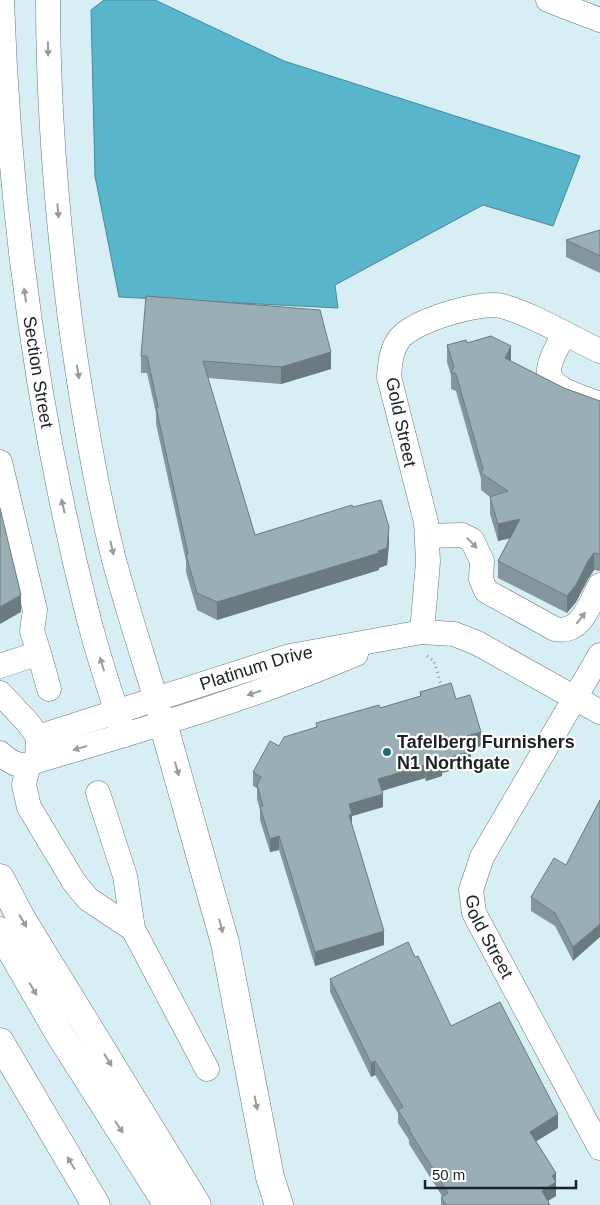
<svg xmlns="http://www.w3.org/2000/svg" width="600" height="1205" font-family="Arial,sans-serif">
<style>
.water{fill:#58b5cc;stroke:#45899a}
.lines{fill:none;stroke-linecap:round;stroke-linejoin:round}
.minor-casing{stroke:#63787e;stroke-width:25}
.highway-casing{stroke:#63787e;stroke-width:29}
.path{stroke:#839498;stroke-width:3;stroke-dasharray:1 4;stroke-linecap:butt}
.minor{stroke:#fff;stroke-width:24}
.highway{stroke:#fff;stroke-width:28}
.wall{fill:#84969c}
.shaded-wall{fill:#6b7a7f}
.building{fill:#99afb5;stroke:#6b7a7f}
.oneway{fill:#989c9d}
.poi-dot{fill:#226878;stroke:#fff;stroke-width:2}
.labels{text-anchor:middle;stroke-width:4.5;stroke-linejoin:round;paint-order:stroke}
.street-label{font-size:18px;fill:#1a2225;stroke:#fff}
.poi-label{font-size:18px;font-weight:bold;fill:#1a2225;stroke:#fff;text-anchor:start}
</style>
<rect width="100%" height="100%" fill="#d7eef4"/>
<!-- water -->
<path class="water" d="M104 0H155L284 61 580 156 553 226 483 205 335 285 338 308 119 297 95 176 91 10Z"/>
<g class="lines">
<defs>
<g id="minor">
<path id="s1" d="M2 0C9 209 37 416 89 620 99 659 112 697 124 735"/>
<path d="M48 0C48 109 57 218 71 327 82 405 95 484 114 560 129 615 147 669 163 723"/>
<path d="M548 0 600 20"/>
<path d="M564 334C559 344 549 360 549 371 549 390 586 398 600 404"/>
<path d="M0 462 35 610 32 631 39 653 0 666"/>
<path d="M427 536 462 535 472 540 482 561 481 579 486 591 555 629C581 635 590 604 600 585"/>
<path d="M422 632 428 562 426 522 389 377C390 363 391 348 401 337 417 320 479 301 502 306 530 313 572 338 600 351"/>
<path d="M39 653 49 689"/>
<path id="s2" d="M600 655 482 857 471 890 474 913 600 1148"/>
<path d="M0 693 29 724 38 737 37 761C21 769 12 764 0 753"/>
<path id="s3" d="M38 737 290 656 422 632 454 634 477 643 600 712"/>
<path d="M37 761C145 729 253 698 356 654"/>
<path d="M28 766 24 785 29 807 74 882 88 899 133 929 207 1069"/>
<path d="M98 793 125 876 133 929"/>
</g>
<g id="highway">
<path d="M163 723 225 943 270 1177 279 1205"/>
<path d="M0 878 21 918 197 1205"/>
<path d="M0 931 60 1035 168 1205"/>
<path d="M0 1042 96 1205"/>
</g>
</defs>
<!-- minor casing -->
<use href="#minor" class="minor-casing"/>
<!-- highway casing -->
<use href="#highway" class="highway-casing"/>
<!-- path -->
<path class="path" d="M427 656 434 661 442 688"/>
<!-- minor -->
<use href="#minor" class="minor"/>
<!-- highway -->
<use href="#highway" class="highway"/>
</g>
<!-- wall -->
<g class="wall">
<path d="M600 230V273L566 257V240Z"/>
<path d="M467 343 511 361 564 388 600 401V571L594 570 588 579 576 602 567 613 498 578V561L510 538 498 541 490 514V497L481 490V479L456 391 451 389V375L447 362V345Z"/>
<path d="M141 356 331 369 281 384 208 378 255 535 353 507 389 544 387 565 379 568V570L217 620 197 610 186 572V561L156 424V413L147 373H141Z"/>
<path d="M420 692 456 699 481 746 470 749 471 765 442 773V776L426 781 425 778 382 791 383 807 352 816V825L384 945 315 966 279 850 270 852 260 820V810L257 799V788L253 786V772L279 746 316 727V723L380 708 420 696Z"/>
<path d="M600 800 573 961 555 926 531 911V897L566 865Z"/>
<path d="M330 979 451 1026 558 1128 536 1141 556 1173V1196L548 1201 550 1205H441V1197L442 1196 409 1144V1140L398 1123V1113L375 1075 371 1077 330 992Z"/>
</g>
<!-- shaded-wall -->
<g class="shaded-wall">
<path d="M511 346V363L505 358Z"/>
<path d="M331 352V369L281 384V367Z"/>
<path d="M520 519V536L498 541V524Z"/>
<path d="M389 527V544L387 565 379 568V570L217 620V602L378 551Z"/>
<path d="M594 553V570L588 579 576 602 567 613V596L588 561Z"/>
<path d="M21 595V612L0 624V607Z"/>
<path d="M481 732V746L467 750V736Z"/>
<path d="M471 751V765L442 773V776L426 781V768L442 760Z"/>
<path d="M425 765V778L378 792V779Z"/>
<path d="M383 794V807L352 816V827L349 828V804Z"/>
<path d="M279 836V850L270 852V839Z"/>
<path d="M600 924V937L573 961V947Z"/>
<path d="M384 931V945L315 966V952Z"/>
<path d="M375 1061V1075L371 1077V1063Z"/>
<path d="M558 1114V1128L530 1145V1132Z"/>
<path d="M556 1173V1196L542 1204V1191L552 1176Z"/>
</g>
<!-- building -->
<g class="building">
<path d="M600 230V256L566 240Z"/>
<path d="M146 296 320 310 331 352 281 367 203 361 255 535 352 505 353 507 381 500 389 527 387 548 378 551 379 553 217 602 197 593 186 555 188 554 156 407H158L147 356H141Z"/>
<path d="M491 336 511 346 505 358 564 388 600 401V554L594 553 588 561 576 585 567 596 498 561 520 519 498 524 490 497 508 491 481 473 483 469 456 374 451 372 454 367 447 345 466 340 467 343Z"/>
<path d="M0 508 21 595 0 607Z"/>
<path d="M451 683 456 699 470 695 481 732 467 736 471 751 442 760V763L426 768 425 765 378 779 383 794 349 804 352 814 349 815 384 931 315 952 279 836 270 839 260 807 263 806 257 785 261 777 253 772 270 741 279 746 284 737 317 727 316 723 379 705 380 708 421 696 420 692Z"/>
<path d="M600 800V924L573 947 555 913 531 897 554 858 566 865Z"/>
<path d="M408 942 415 957 418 956 451 1026 500 1002 558 1114 530 1132 556 1173 552 1176 556 1182 542 1191 550 1205H446L441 1197 448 1193 409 1130 410 1129 398 1110 403 1107 375 1061 371 1063 330 979Z"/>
</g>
<!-- one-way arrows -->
<defs><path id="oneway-solid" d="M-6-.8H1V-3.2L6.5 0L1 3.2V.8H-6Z" transform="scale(1.25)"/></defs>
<g class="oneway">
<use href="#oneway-solid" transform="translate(48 49) rotate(89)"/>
<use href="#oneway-solid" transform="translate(58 211) rotate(85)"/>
<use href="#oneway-solid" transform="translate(25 295) rotate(-98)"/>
<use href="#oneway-solid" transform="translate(78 372) rotate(81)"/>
<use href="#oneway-solid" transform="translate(63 506) rotate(-103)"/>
<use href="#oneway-solid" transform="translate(472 543) rotate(46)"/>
<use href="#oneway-solid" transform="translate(112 548) rotate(77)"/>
<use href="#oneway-solid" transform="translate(581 618) rotate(-52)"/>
<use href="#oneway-solid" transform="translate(102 664) rotate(-107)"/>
<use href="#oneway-solid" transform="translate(254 693) rotate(162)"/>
<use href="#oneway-solid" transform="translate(80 748) rotate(164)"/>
<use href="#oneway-solid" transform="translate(177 769) rotate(74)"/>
<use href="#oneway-solid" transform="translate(23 921) rotate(60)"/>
<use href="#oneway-solid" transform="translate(221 926) rotate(75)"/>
<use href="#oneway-solid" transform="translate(33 989) rotate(60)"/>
<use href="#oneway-solid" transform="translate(108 1060) rotate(58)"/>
<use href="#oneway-solid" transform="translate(256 1103) rotate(79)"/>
<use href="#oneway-solid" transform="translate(119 1127) rotate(57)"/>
<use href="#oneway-solid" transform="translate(71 1163) rotate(-121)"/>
</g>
<!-- markers -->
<circle class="poi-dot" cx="387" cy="752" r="5"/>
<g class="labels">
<!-- street labels -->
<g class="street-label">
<text dy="6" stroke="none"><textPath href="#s1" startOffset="374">Section Street</textPath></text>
<text transform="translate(401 422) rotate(78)" y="6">Gold Street</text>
<text dy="6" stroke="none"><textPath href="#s3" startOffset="229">Platinum Drive</textPath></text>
<text dy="6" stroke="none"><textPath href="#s2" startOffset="319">Gold Street</textPath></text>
</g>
<!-- poi labels -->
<g class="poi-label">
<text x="397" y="748">Tafelberg Furnishers<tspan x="397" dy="21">N1 Northgate</tspan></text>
</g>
</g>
<!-- scale -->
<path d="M425 1180v8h151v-8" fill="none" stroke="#1a2225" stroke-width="2.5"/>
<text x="432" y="1180" font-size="15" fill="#1a2225" stroke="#ffffff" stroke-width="4" paint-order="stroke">50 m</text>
</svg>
